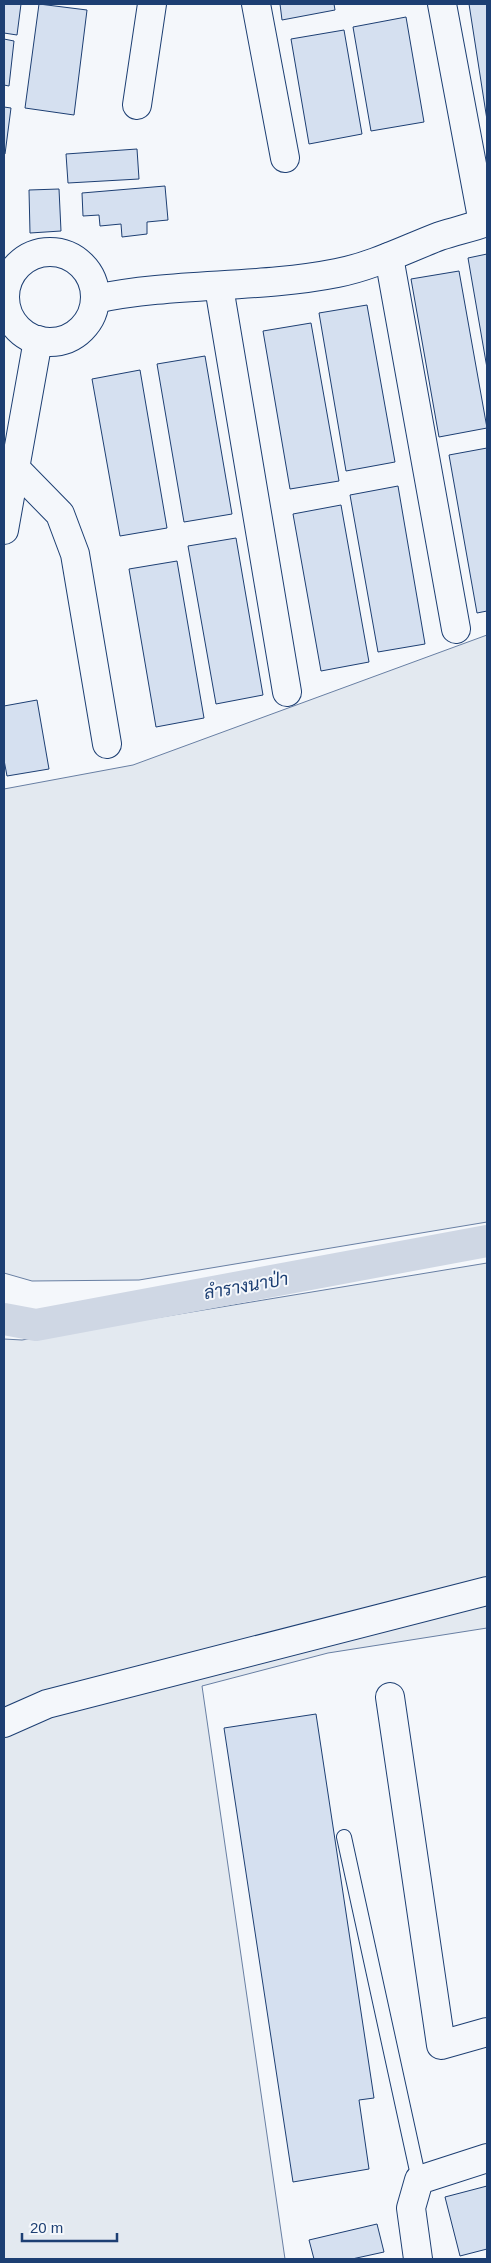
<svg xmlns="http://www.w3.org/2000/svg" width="491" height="2263" font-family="Arial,Sarabun,sans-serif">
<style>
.green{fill:#e3e9f0;stroke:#687fa3}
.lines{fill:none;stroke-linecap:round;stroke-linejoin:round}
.canal{stroke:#cfd7e4;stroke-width:32}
.building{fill:#d5e0f0;stroke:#1d3f73}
.service-casing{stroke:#1d3f73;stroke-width:16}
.minor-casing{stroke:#1d3f73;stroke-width:30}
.service{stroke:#f4f7fb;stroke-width:14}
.minor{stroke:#f4f7fb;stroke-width:28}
.labels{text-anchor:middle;stroke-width:4;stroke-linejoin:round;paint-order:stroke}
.water-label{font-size:18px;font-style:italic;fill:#1d3f73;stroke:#f4f7fb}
</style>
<rect width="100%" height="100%" fill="#f4f7fb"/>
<!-- green -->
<g class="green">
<path d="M487 635V1222L139 1280 32 1281 4 1273V789L133 765Z"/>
<path d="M487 1263V1628L328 1653 202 1686 285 2259H4V1339L22 1340Z"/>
</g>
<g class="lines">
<!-- canal -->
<path class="canal" d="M4 1319 36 1325 487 1241"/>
</g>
<!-- building -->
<g class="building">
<path d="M4 4H21L17 35 4 33Z"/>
<path d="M39 4 87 10 74 115 25 108Z"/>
<path d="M280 4H334L335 10 282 20Z"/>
<path d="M469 4H487V120Z"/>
<path d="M406 17 424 122 371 131 353 27Z"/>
<path d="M344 30 362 134 309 144 291 39Z"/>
<path d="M4 39 14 41 9 86 4 85Z"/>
<path d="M4 107 11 108 5 154 4 153Z"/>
<path d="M137 149 139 179 68 183 66 154Z"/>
<path d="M165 186 168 220 147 222V234L122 237 121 224 100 226 99 215 83 216 82 193Z"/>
<path d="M59 189 61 231 30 233 29 190Z"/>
<path d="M487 254V368L468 258Z"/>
<path d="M459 271 487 428 439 437 411 279Z"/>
<path d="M367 305 395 462 346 471 319 313Z"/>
<path d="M311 323 339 481 290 489 263 331Z"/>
<path d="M205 356 232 514 184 522 157 364Z"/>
<path d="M140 370 167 528 120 536 92 379Z"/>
<path d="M487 448V611L477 613 449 455Z"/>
<path d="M398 486 425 644 378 652 350 495Z"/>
<path d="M341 505 369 662 321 671 293 514Z"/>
<path d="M236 538 263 695 216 704 188 546Z"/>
<path d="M177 561 204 718 156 727 129 569Z"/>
<path d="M37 700 49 769 7 776 4 760V706Z"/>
<path d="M316 1714 374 2098 359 2100 369 2169 293 2182 224 1728Z"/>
<path d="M487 2186V2249L460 2256 445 2197Z"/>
<path d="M377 2224 384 2252 352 2259H314L309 2240Z"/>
</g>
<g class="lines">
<defs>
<path id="service" d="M344 1837 419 2180"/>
<g id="minor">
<path d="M256 4 285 158"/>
<path d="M442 4 483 223"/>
<path d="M137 105 152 4"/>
<circle cx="50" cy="297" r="45"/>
<path d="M389 257 456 629"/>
<path d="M219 287 287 692"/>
<path d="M95 299C174 282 257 289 337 273 373 266 406 249 440 236 456 231 472 227 487 222"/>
<path d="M15 468 60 514 75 554 107 744"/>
<path d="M4 530 38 340"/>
<path d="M390 1697 441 2045 487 2032"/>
<path d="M4 1723 47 1704 487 1591"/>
<path d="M418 2259 411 2208 419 2180 487 2158"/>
</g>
</defs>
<!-- service casing -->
<use href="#service" class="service-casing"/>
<!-- minor casing -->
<use href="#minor" class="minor-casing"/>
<!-- service -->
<use href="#service" class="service"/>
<!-- minor -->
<use href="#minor" class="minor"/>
</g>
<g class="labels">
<!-- water labels -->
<g class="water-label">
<text transform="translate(246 1286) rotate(-10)" y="6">ลำรางนาป่า</text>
</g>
</g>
<!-- border -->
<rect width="491" height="2263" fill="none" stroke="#1d3f73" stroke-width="10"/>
<!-- scale -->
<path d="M22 2233v8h95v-8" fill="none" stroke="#1d3f73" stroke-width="2.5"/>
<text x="30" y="2233" font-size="15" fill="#1d3f73" stroke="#f4f7fb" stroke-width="4" paint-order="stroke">20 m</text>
</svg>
